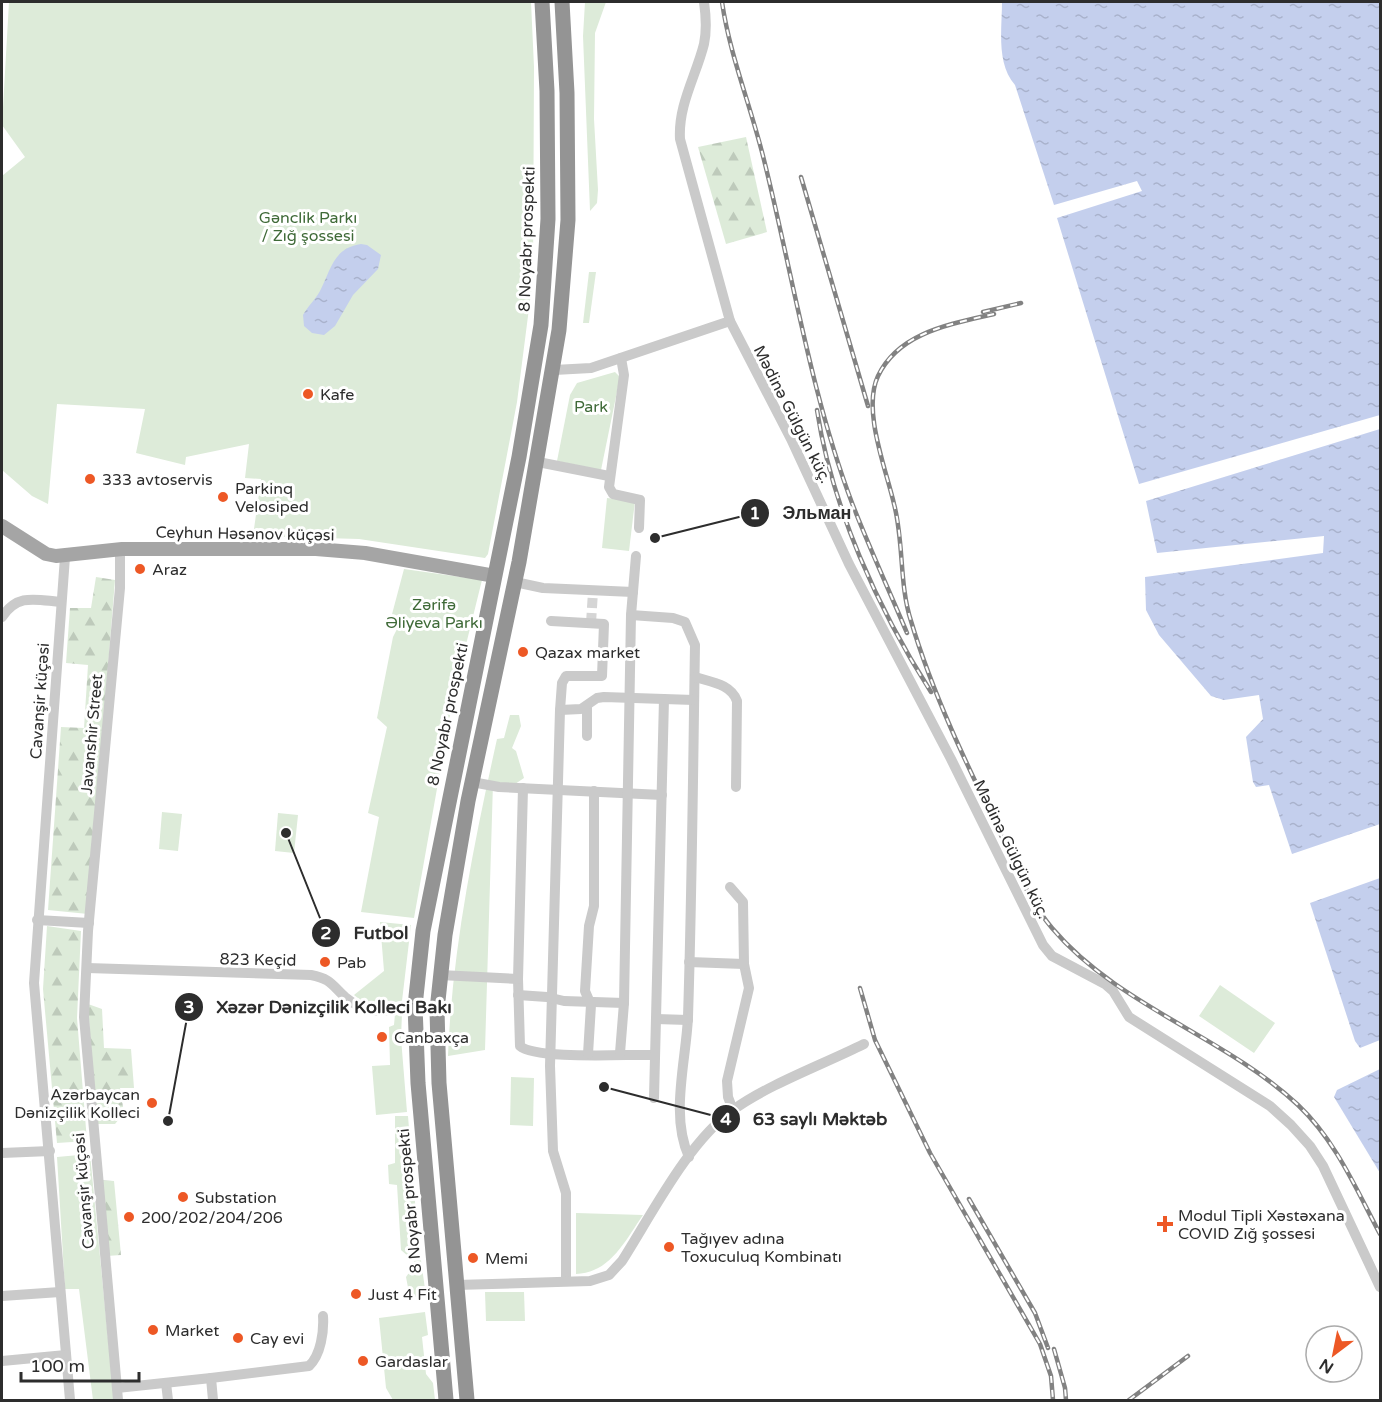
<svg xmlns="http://www.w3.org/2000/svg" width="1382" height="1402" font-family="'Varela Round',sans-serif">
<style>
.green{fill:#ddebd9}
.forest{fill:url(#forest-firs)}
.water{fill:url(#water-ripples)}
.lines{fill:none;stroke-linecap:round;stroke-linejoin:round}
.minor-tunnel{stroke:#d5d5d5;stroke-width:10;stroke-dasharray:10 5;stroke-linecap:butt}
.minor{stroke:#cacaca;stroke-width:10}
.major{stroke:#a5a5a5;stroke-width:14}
.highway{stroke:#949494;stroke-width:15}
.rail-casing{stroke:#828282;stroke-width:4.5}
.rail{stroke:#fff;stroke-width:2;stroke-dasharray:7;stroke-linecap:butt}
.poi-dot{fill:#ed5825;stroke:#fff;stroke-width:2}
.labels{text-anchor:middle;stroke-width:6;stroke-linejoin:round;paint-order:stroke}
.park-label{font-size:16px;fill:#3f6a38;stroke:#fff}
.street-label{font-size:16px;fill:#2d2d2d;stroke:#fff}
.poi-label{font-size:16px;fill:#2d2d2d;stroke:#fff;text-anchor:start}
.leader{fill:none;stroke:#2d2d2d;stroke-width:2}
.callout-dot{fill:#2d2d2d;stroke:#fff;stroke-width:2}
.mark-label{font-size:18px;text-anchor:middle;font-weight:bold;fill:#fff}
.callout-label{font-size:18px;text-anchor:middle;font-weight:bold;fill:#2d2d2d;stroke:#fff;stroke-width:6;stroke-linejoin:round;paint-order:stroke}
</style>
<defs>
<pattern id="forest-firs" width="22" height="20" patternUnits="userSpaceOnUse" patternTransform="scale(1.5)"><rect width="22" height="20" fill="#ddebd9"/><path d="M5 1l3.5 6h-7zM16 11l3.5 6h-7z" fill="#becabb"/></pattern>
<pattern id="water-ripples" width="26" height="14" patternUnits="userSpaceOnUse" patternTransform="scale(1.5)"><rect width="26" height="14" fill="#c4cfed"/><path d="M2 4q2-2 4 0t4 0M15 11q2-2 4 0t4 0" fill="none" stroke="#a9b2cc"/></pattern>
</defs>
<rect width="100%" height="100%" fill="#fff"/>
<!-- green -->
<g class="green">
<path d="M9 2H531L534 67 533 277 517 402 488 554 485 558 359 539 253 536 261 479 245 478 249 444 186 457 185 465 136 453 145 409 57 404 48 504 32 496 2 470V176L25 157 2 125Z"/>
<path d="M585 2H606L595 33 594 119 598 190 597 203 590 211 583 36Z"/>
<path d="M589 272H596L589 323H583Z"/>
<path d="M615 372 620 377 601 470 557 461 570 395 577 383Z"/>
<path d="M607 498 635 501 629 551 602 548Z"/>
<path d="M404 569 482 580 454 693 414 918 361 912 379 817 368 813 387 727 377 718 393 637 398 627 391 618Z"/>
<path d="M510 715H519L521 726 512 748 516 751 524 778 515 784 493 783 485 1050 448 1056C452 950 474 843 497 739L504 738Z"/>
<path d="M162 812 182 814 178 851 159 849Z"/>
<path d="M278 813 298 815 294 853 275 851Z"/>
<path d="M380 922 411 925 402 1001 368 1006 354 995 384 971Z"/>
<path d="M1220 985 1275 1023 1254 1053 1199 1016Z"/>
<path d="M402 1013 401 1038 407 1112 376 1115 372 1066 390 1065 389 1027 394 1025 395 1014Z"/>
<path d="M511 1077 534 1078 533 1126 510 1125Z"/>
<path d="M395 1116H408L418 1239 425 1289 422 1295 410 1298 406 1277 416 1263 401 1250 397 1185 389 1184 388 1165 395 1163Z"/>
<path d="M90 1154 114 1400H93L79 1289H65L57 1157Z"/>
<path d="M576 1213 643 1215C625 1241 610 1273 576 1274Z"/>
<path d="M485 1292H524L525 1321H486Z"/>
<path d="M425 1312 428 1335 422 1337 426 1374 433 1383 435 1400H393L386 1388 379 1318Z"/>
</g>
<!-- forest -->
<g class="forest">
<path d="M746 137 767 232 726 244 698 147Z"/>
<path d="M96 577 115 580 88 914 48 910 61 727 84 728 88 665 66 663 70 608H91Z"/>
<path d="M47 926 81 931 77 1018 87 1141 57 1143 43 989Z"/>
<path d="M88 1004 102 1009 104 1048 131 1049 134 1088H120L124 1113 115 1124H96Z"/>
<path d="M100 1180 114 1181 121 1255 107 1256Z"/>
</g>
<!-- water -->
<g class="water">
<path d="M1002 2H1380V415L1139 484 1057 218 1142 191 1137 181 1054 205 1015 85C996 63 1002 29 1002 2Z"/>
<path d="M361 244 367 245 381 255 378 269 353 295 335 326 324 335 312 333 304 326 303 315C308 306 315 300 320 291 331 270 333 248 361 244Z"/>
<path d="M1380 429V824L1292 854 1269 785 1256 787 1253 782 1246 737 1263 719 1259 695 1224 700 1211 696 1159 635 1146 610 1145 577 1323 553 1324 536 1157 553 1146 501Z"/>
<path d="M1380 878V1040L1360 1048 1355 1041 1310 903Z"/>
<path d="M1380 1069V1173L1334 1097 1337 1090Z"/>
</g>
<g class="lines">
<!-- minor-tunnel -->
<path class="minor-tunnel" d="M591 623 593 592"/>
<!-- minor -->
<g class="minor">
<path d="M730 321 791 439 849 564 951 759 1043 945 1052 956 1105 984 1113 991 1129 1017 1270 1106 1291 1125 1310 1146 1323 1166 1380 1287"/>
<path d="M621 358 624 375 609 487 613 494 640 500 639 528"/>
<path d="M554 370 591 368 730 321 680 139C678 105 696 76 704 44 707 30 706 16 704 2"/>
<path d="M538 462 609 476"/>
<path d="M65 557 34 983 70 1400"/>
<path d="M515 582 543 588 633 592"/>
<path d="M631 615 673 618 685 622 695 645C693 769 692 893 688 1017 686 1062 670 1115 689 1157"/>
<path d="M2 617C18 593 36 600 61 602"/>
<path d="M551 621 604 624 602 676H566L562 683 560 710 550 1066 553 1151 566 1193V1281"/>
<path d="M695 677C711 682 731 684 737 701L736 787"/>
<path d="M587 707V736"/>
<path d="M560 710 581 709 597 698 604 697 694 700"/>
<path d="M472 782 499 787 662 795"/>
<path d="M523 788 518 979 520 1046C536 1060 629 1054 655 1055"/>
<path d="M730 887 743 902 744 964 749 988 727 1081 728 1097 733 1110"/>
<path d="M37 920 89 923"/>
<path d="M689 962 744 964"/>
<path d="M87 968 311 975C331 979 331 984 345 997 367 1016 388 1011 415 1006"/>
<path d="M440 975 518 979"/>
<path d="M518 995 547 997 564 1001 624 1003"/>
<path d="M656 1019 688 1020"/>
<path d="M620 1053 624 1003 631 615 636 556"/>
<path d="M588 1054 591 1005 585 991 589 926 594 906V791"/>
<path d="M654 1098 664 699"/>
<path d="M2 1153 50 1151"/>
<path d="M456 1285 590 1281 609 1275 622 1261C652 1214 688 1142 733 1110 767 1085 824 1064 864 1044"/>
<path d="M2 1296 60 1292"/>
<path d="M2 1361 66 1355"/>
<path d="M166 1383 168 1400"/>
<path d="M117 1388 211 1378"/>
<path d="M118 1400 84 1017 88 931 120 588V549"/>
<path d="M213 1400 211 1378 309 1366C321 1355 324 1331 323 1316"/>
</g>
<!-- major -->
<path class="major" d="M2 526 46 554 56 556 122 549H316L365 553 495 576"/>
<!-- highway -->
<g class="highway">
<path d="M446 1400 418 1083 415 1006 423 931 519 457 541 325 548 219 547 91 542 2"/>
<path d="M467 1400 439 1083 437 1010 445 935 468 801 519 562 559 330 568 220 567 93 562 2"/>
</g>
<defs>
<g id="rail">
<path d="M722 2C730 57 752 109 765 164 793 277 811 394 852 503 869 547 889 590 907 633"/>
<path d="M801 177 868 406"/>
<path d="M983 312 1021 303"/>
<path d="M994 314C951 324 899 332 878 376 862 410 886 469 894 504 904 542 899 584 911 621 933 695 967 765 1001 835 1016 867 1029 901 1052 928 1118 1006 1224 1036 1298 1105 1336 1141 1356 1189 1380 1234"/>
<path d="M817 410C832 508 878 609 931 692"/>
<path d="M860 988 875 1040 930 1153 1040 1344 1051 1376 1053 1400"/>
<path d="M969 1199 1035 1313 1048 1348"/>
<path d="M1054 1349 1065 1388 1066 1400"/>
<path d="M1129 1400 1188 1356"/>
</g>
</defs>
<!-- rail casing -->
<use href="#rail" class="rail-casing"/>
<!-- rail -->
<use href="#rail" class="rail"/>
</g>
<!-- markers -->
<g class="poi-dot">
<circle cx="308" cy="394" r="6"/>
<circle cx="90" cy="479" r="6"/>
<circle cx="223" cy="497" r="6"/>
<circle cx="140" cy="569" r="6"/>
<circle cx="523" cy="652" r="6"/>
<circle cx="325" cy="962" r="6"/>
<circle cx="382" cy="1037" r="6"/>
<circle cx="152" cy="1103" r="6"/>
<circle cx="183" cy="1197" r="6"/>
<circle cx="129" cy="1217" r="6"/>
<path d="M1162 1215h6v6h6v6h-6v6h-6v-6h-6v-6h6z"/>
<circle cx="669" cy="1247" r="6"/>
<circle cx="473" cy="1258" r="6"/>
<circle cx="356" cy="1294" r="6"/>
<circle cx="153" cy="1330" r="6"/>
<circle cx="238" cy="1338" r="6"/>
<circle cx="363" cy="1361" r="6"/>
</g>
<g class="labels">
<!-- park labels -->
<g class="park-label">
<text x="308" y="223">Gənclik Parkı<tspan x="308" dy="18">/ Zığ şossesi</tspan></text>
<text x="591" y="412">Park</text>
<text x="434" y="610">Zərifə<tspan x="434" dy="18">Əliyeva Parkı</tspan></text>
</g>
<!-- street labels -->
<g class="street-label">
<text transform="translate(526 239) rotate(-88)" y="6">8 Noyabr prospekti</text>
<text transform="translate(793 414) rotate(63)" y="6">Mədinə Gülgün küç.</text>
<text transform="translate(245 533) rotate(1)" y="6">Ceyhun Həsənov küçəsi</text>
<text transform="translate(39 701) rotate(-86)" y="6">Cavanşir küçəsi</text>
<text transform="translate(447 714) rotate(-78)" y="6">8 Noyabr prospekti</text>
<text transform="translate(91 734) rotate(-85)" y="6">Javanshir Street</text>
<text transform="translate(1012 849) rotate(64)" y="6">Mədinə Gülgün küç.</text>
<text transform="translate(258 959) rotate(1)" y="6">823 Keçid</text>
<text transform="translate(83 1191) rotate(-95)" y="6">Cavanşir küçəsi</text>
<text transform="translate(409 1201) rotate(-95)" y="6">8 Noyabr prospekti</text>
</g>
<!-- poi labels -->
<g class="poi-label">
<text x="320" y="400">Kafe</text>
<text x="102" y="485">333 avtoservis</text>
<text x="235" y="494">Parkinq<tspan x="235" dy="18">Velosiped</tspan></text>
<text x="152" y="575">Araz</text>
<text x="535" y="658">Qazax market</text>
<text x="337" y="968">Pab</text>
<text x="394" y="1043">Canbaxça</text>
<text x="140" y="1100" text-anchor="end">Azərbaycan<tspan x="140" dy="18">Dənizçilik Kolleci</tspan></text>
<text x="195" y="1203">Substation</text>
<text x="1178" y="1221">Modul Tipli Xəstəxana<tspan x="1178" dy="18">COVID Zığ şossesi</tspan></text>
<text x="141" y="1223">200/202/204/206</text>
<text x="681" y="1244">Tağıyev adına<tspan x="681" dy="18">Toxuculuq Kombinatı</tspan></text>
<text x="485" y="1264">Memi</text>
<text x="368" y="1300">Just 4 Fit</text>
<text x="165" y="1336">Market</text>
<text x="250" y="1344">Cay evi</text>
<text x="375" y="1367">Gardaslar</text>
</g>
</g>
<!-- callouts -->
<path class="leader" d="M655 538L755 513M286 833L326 933M168 1121L189 1007M604 1087L726 1119"/>
<g class="callout-dot">
<circle cx="655" cy="538" r="6"/>
<circle cx="286" cy="833" r="6"/>
<circle cx="168" cy="1121" r="6"/>
<circle cx="604" cy="1087" r="6"/>
<circle cx="755" cy="513" r="15"/>
<circle cx="326" cy="933" r="15"/>
<circle cx="189" cy="1007" r="15"/>
<circle cx="726" cy="1119" r="15"/>
</g>
<g class="mark-label">
<text x="755" y="519">1</text>
<text x="326" y="939">2</text>
<text x="189" y="1013">3</text>
<text x="726" y="1125">4</text>
</g>
<g class="callout-label">
<text x="817" y="519">Эльман</text>
<text x="381" y="939">Futbol</text>
<text x="334" y="1013">Xəzər Dənizçilik Kolleci Bakı</text>
<text x="820" y="1125">63 saylı Məktəb</text>
</g>
<!-- border -->
<rect width="1382" height="1402" fill="none" stroke="#2d2d2d" stroke-width="6"/>
<!-- north arrow -->
<g transform="translate(1334 1354) rotate(212)"><circle r="28" fill="#ffffff" stroke="#ababab" stroke-width="1.5"/>
<path d="M0-4.5L10 22L0 15L-10 22Z" fill="#ed5825"/>
<text y="-9" font-size="16" font-weight="bold" text-anchor="middle" fill="#2d2d2d">N</text>
</g>
<!-- scale -->
<path d="M21 1372v9h118v-9" fill="none" stroke="#2d2d2d" stroke-width="3"/>
<text x="30" y="1372" font-size="18" fill="#2d2d2d" stroke="#ffffff" stroke-width="4.5" paint-order="stroke">100 m</text>
</svg>
